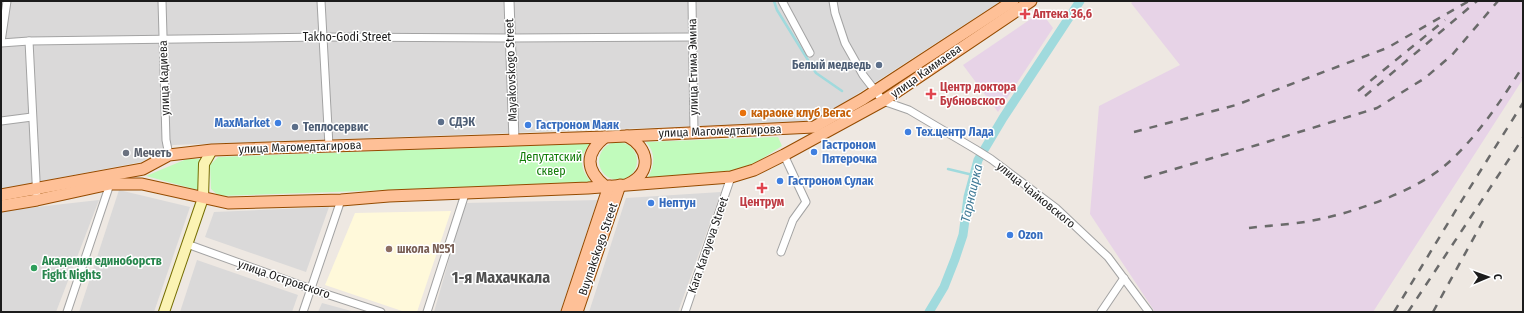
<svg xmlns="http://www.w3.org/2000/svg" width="1524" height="313" font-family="'Fira Sans Condensed',sans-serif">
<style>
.residential{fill:#dad9d9}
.industrial{fill:#e7d3e7}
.education{fill:#fff9da}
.park{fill:#c1fbbc}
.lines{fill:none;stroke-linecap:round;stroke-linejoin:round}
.stream{stroke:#a0dadd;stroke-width:2.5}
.canal{stroke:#a0dadd;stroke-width:9}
.minor-casing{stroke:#a3a3a3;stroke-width:9}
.tertiary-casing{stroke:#a3a3a3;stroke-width:11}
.secondary-casing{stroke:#756e02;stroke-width:12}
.primary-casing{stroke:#954b00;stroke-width:13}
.minor{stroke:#fff;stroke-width:7}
.tertiary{stroke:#fff;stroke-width:9}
.secondary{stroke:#fbf3b3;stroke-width:10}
.primary{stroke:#fec097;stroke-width:11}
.rail{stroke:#6a6a6a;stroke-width:2.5;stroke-dasharray:8 8;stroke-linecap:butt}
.health-dot{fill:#e0444e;stroke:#fff;stroke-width:1.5}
.service-dot{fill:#5c6f8a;stroke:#fff;stroke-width:1.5}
.food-dot{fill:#e8710a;stroke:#fff;stroke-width:1.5}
.shop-dot{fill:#3f7fe0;stroke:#fff;stroke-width:1.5}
.worship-dot{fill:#6b7280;stroke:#fff;stroke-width:1.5}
.education-dot{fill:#8d6e63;stroke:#fff;stroke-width:1.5}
.leisure-dot{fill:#2e9e5b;stroke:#fff;stroke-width:1.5}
.labels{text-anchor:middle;stroke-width:3;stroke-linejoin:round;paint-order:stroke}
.health-label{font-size:12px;font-weight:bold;fill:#be3a42;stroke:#fff;text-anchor:start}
.street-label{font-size:12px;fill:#1c1c1c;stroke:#fff}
.service-label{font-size:12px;font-weight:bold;fill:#4e5e75;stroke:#fff;text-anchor:start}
.food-label{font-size:12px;font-weight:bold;fill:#c56008;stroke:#fff;text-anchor:start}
.shop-label{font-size:12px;font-weight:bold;fill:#366cbe;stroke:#fff;text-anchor:start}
.worship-label{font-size:12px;font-weight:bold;fill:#5b616d;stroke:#fff;text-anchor:start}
.park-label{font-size:12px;fill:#127c08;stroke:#fff}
.education-label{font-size:12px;font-weight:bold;fill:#785e54;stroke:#fff;text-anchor:start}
.leisure-label{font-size:12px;font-weight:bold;fill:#27864d;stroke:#fff;text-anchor:start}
.water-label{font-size:13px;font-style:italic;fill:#3f7996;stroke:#fff}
.district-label{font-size:16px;font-weight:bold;fill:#4f4f4f;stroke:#fff}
</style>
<rect width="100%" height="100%" fill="#eee8e2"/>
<!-- residential -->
<g class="residential">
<path d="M1 1H1001L814 122 173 145 141 162 1 189Z"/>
<path d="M119 190 190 207 154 312H79Z"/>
<path d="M721 192 678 312H589L626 198Z"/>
<path d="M99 200 56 312H1V211Z"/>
<path d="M600 200 563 312H434L465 203Z"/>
<path d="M329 207 306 272 205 237 214 212Z"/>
<path d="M197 260 298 295 292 312H180Z"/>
<path d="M322 303 355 312H318Z"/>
</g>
<!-- industrial -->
<g class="industrial">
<path d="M1134 1H1523V79L1373 312H1155L1090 214 1099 106 1180 65 1131 3Z"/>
<path d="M1041 12 1053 28 998 112 963 65Z"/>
</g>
<!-- education -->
<path class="education" d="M451 211 417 312H405L325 285 355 213Z"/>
<!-- park -->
<g class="park">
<path d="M778 137 782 146 752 165 728 173 647 179C655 166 656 153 646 142Z"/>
<circle cx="618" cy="161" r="19"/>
<path d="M590 143C579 158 579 168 592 183L219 196 211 189 210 165 218 157Z"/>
<path d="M189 158 201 159 198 190 146 176Z"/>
</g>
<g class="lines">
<!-- stream -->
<g class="stream">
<path d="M774 1 777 10 816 73 842 91"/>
<path d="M948 169 973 175"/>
</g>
<!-- canal -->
<path class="canal" d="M929 312 944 287 955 259 963 235 968 197 978 160 1003 118 1080 1"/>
<defs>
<g id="minor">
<path d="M162 1 166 140 169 155"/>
<path d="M321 1 329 146"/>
<path d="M692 1 694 132"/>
<path d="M782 1 810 53"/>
<path d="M833 1 835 13 845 43 863 75 883 101 909 110 975 149 991 159 1056 208 1108 257 1149 312"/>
<path d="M29 41 37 200"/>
<path d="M1 42 7 1"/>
<path d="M1 43 29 41 323 37 510 38 692 37"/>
<path d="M1 121 32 117"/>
<path d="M187 244 311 289 381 312"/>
<path d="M781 252 793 220 806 202 784 155"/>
<path d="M67 312 110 184"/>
<path d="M303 312 341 200"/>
<path d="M427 312 465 194"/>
<path d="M685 312 731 177"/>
<path d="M1101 312 1124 278"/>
</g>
<path id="tertiary" d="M509 1 514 140"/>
<path id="secondary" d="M164 312 203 198 204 164 212 150"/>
<g id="primary">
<path d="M627 136C649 148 653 172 628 184"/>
<path d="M605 137C585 153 585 170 605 186"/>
<path d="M1 195 143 169 169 155 212 150 605 137 814 127 863 99 1013 1"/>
<path d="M1 206 37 200 110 184H142L228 203 341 200 389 196 588 188 731 177 754 170 784 155 883 101 1031 1"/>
<path d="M567 312 609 186"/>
<path d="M577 312 620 185"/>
</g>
</defs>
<!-- minor casing -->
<use href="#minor" class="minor-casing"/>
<!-- tertiary casing -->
<use href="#tertiary" class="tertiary-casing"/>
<!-- secondary casing -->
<use href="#secondary" class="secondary-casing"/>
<!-- primary casing -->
<use href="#primary" class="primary-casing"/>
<!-- minor -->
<use href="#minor" class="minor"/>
<!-- tertiary -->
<use href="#tertiary" class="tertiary"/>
<!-- secondary -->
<use href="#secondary" class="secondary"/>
<!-- primary -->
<use href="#primary" class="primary"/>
<!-- rail -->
<g class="rail">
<path d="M1358 91 1445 20"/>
<path d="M1365 96 1477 1"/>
<path d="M1134 132 1236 105 1387 48 1469 1"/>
<path d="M1144 178 1257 145 1377 108 1425 78 1452 55 1498 1"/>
<path d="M1249 228C1274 225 1300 224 1325 218 1360 210 1413 191 1442 168 1472 144 1502 100 1523 66"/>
<path d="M1394 312 1459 205 1523 103"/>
<path d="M1408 312 1523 138"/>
<path d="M1433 312 1483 221"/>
</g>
</g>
<!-- markers -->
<g class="health-dot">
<path d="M1023 8h4v4h4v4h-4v4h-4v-4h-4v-4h4z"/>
<path d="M929 88h4v4h4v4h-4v4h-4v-4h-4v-4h4z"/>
<path d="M760 182h4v4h4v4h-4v4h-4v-4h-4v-4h4z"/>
</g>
<g class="service-dot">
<circle cx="879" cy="65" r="4"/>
<circle cx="441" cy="122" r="4"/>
<circle cx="295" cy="127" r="4"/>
</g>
<circle class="food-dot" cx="743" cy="113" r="4"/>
<g class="shop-dot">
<circle cx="278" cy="123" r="4"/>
<circle cx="528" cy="125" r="4"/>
<circle cx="908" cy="132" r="4"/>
<circle cx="814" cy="152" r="4"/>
<circle cx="780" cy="181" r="4"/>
<circle cx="651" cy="203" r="4"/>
<circle cx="1010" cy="235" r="4"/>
</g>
<circle class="worship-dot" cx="126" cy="153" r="4"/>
<circle class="education-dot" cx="389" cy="249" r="4"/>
<circle class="leisure-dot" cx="34" cy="268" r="4"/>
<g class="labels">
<!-- health labels -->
<g class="health-label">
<text x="1033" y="18">Аптека 36,6</text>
<text x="940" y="91">Центр доктора<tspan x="940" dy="14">Бубновского</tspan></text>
<text x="762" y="206" text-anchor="middle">Центрум</text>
</g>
<!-- street labels -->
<g class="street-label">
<text x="347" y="41">Takho-Godi Street</text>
<text transform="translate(693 67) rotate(-91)" y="4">улица Етима Эмина</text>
<text transform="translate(511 70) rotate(-92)" y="4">Mayakovskogo Street</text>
<text transform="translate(926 71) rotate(-35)" y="4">улица Каммаева</text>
<text transform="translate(164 78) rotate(-92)" y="4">улица Кадиева</text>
<text transform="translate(720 131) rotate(-2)" y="4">улица Магомедтагирова</text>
<text transform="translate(300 147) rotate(-2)" y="4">улица Магомедтагирова</text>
<text transform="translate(1036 195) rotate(39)" y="4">улица Чайковского</text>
<text transform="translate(708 245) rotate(-71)" y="4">Kara Karayeva Street</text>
<text transform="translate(598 249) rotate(-71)" y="4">Buynakskogo Street</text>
<text transform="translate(284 279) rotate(19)" y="4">улица Островского</text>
</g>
<!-- service labels -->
<g class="service-label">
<text x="871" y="69" text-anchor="end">Белый медведь</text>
<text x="449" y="126">СДЭК</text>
<text x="303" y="131">Теплосервис</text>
</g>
<!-- food labels -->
<g class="food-label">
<text x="751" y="117">караоке клуб Вегас</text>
</g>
<!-- shop labels -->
<g class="shop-label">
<text x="270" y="127" text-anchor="end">MaxMarket</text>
<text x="536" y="129">Гастроном Маяк</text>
<text x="916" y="136">Тех.центр Лада</text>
<text x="822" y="149">Гастроном<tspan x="822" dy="14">Пятерочка</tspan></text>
<text x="788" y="185">Гастроном Сулак</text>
<text x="659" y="207">Нептун</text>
<text x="1018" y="239">Ozon</text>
</g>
<!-- worship labels -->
<g class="worship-label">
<text x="134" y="157">Мечеть</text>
</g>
<!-- park labels -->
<g class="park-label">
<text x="551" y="161">Депутатский<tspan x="551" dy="14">сквер</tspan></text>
</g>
<!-- education labels -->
<g class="education-label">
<text x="397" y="253">школа №51</text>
</g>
<!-- leisure labels -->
<g class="leisure-label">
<text x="42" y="265">Академия единоборств<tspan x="42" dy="14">Fight Nights</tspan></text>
</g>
<!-- water labels -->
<g class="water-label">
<text transform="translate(971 193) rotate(-77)" y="5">Тарнаирка</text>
</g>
<!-- district labels -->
<g class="district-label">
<text x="501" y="283">1-я Махачкала</text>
</g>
</g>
<!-- border -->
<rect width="1524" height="313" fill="none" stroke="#1c1c1c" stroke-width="4"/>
<!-- north arrow -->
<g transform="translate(1488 277) rotate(88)" stroke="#ffffff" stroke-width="3" paint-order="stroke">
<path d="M0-3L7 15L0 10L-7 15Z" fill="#1c1c1c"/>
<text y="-6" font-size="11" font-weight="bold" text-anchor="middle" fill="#1c1c1c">С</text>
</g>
</svg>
